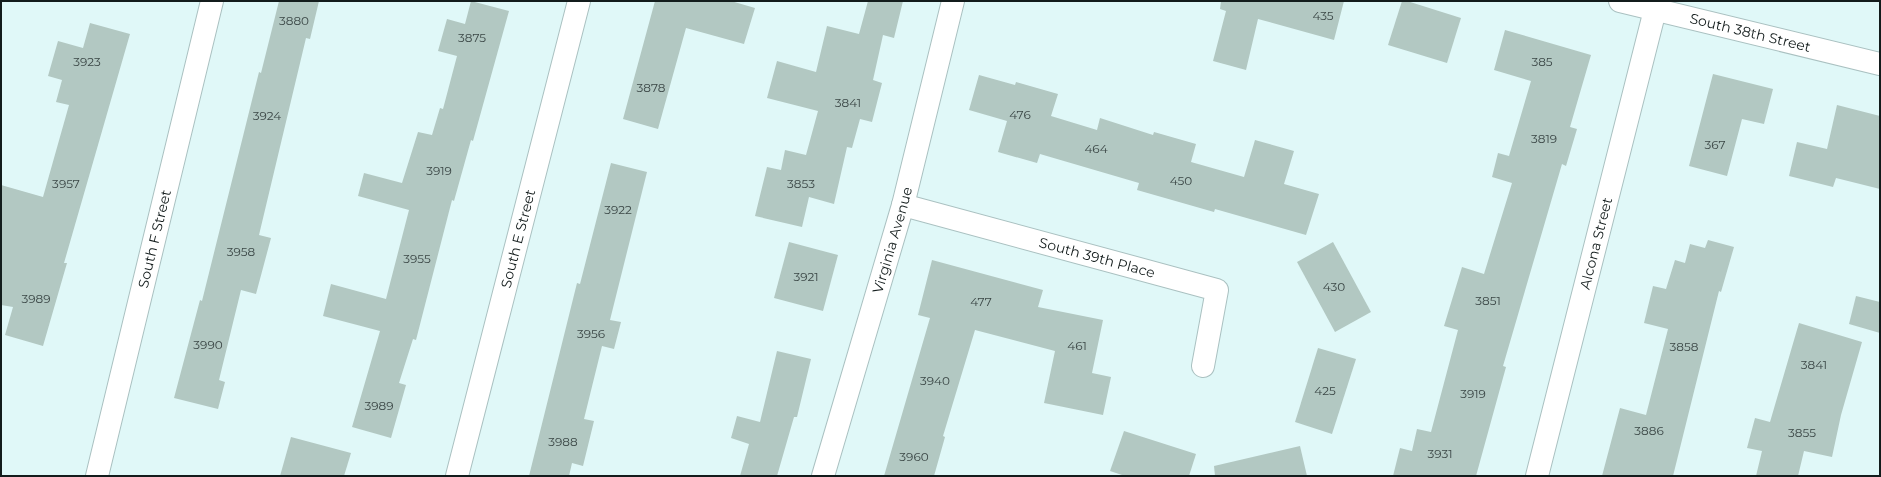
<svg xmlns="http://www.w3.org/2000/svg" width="1881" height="477" font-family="Montserrat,sans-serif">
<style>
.building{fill:#b2c8c2}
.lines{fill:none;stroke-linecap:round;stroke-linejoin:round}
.minor-casing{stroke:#aac1c1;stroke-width:24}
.minor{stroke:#fff;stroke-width:22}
.labels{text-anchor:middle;stroke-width:3;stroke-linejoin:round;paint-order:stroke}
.number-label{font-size:12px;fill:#3b4746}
.street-label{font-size:14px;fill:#131c1c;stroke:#e0f8f8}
</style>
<rect width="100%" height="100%" fill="#e0f8f8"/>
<!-- building -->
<g class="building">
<path d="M279 1H319L310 39 306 38 259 235 271 238 256 294 241 290 219 380 225 382 218 409 174 398 200 300 202 301 259 72 261 73Z"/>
<path d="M471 1 509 11 473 141 471 140 454 201 452 200 416 340 413 339 399 383 406 385 391 438 352 427 380 331 323 316 331 284 386 299 409 210 358 196 364 173 402 183 418 132 432 135 440 108 443 109 457 56 438 51 447 19 465 24Z"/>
<path d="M655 1H731L755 8 744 44 686 28 658 129 623 119Z"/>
<path d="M868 1H903L894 38 883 35 873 80 882 83 872 122 860 119 852 148 847 147 834 204 809 197 802 227 755 216 767 167 781 170 785 150 806 155 818 111 767 98 777 61 816 72 827 26 859 34Z"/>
<path d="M1221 1H1344L1334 40 1258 19 1246 70 1213 61 1226 11 1220 9Z"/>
<path d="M1402 1H1407L1461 18 1447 63 1388 45Z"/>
<path d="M90 23 130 34 64 263H67L43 346 5 335 13 307 1 305V185L43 197 69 105 56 102 62 80 48 76 58 41 83 48Z"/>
<path d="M1505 30 1591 55 1570 127 1577 129 1566 166 1562 164 1503 366 1506 367 1476 476H1393L1400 448 1412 451 1417 429 1431 432 1458 330 1444 326 1462 267 1484 274 1512 183 1492 177 1498 153 1509 156 1531 81 1494 70Z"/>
<path d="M1713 74 1773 89 1764 124 1742 119 1727 176 1689 166Z"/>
<path d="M979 75 1015 85 1016 82 1058 94 1051 116 1097 130 1100 118 1153 135 1154 132 1196 144 1191 162 1244 177 1255 140 1294 151 1284 184 1319 194 1306 235 1215 209 1214 212 1137 190 1139 183 1040 154 1037 163 998 152 1007 121 969 110Z"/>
<path d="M1837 105 1880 116V189L1836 178 1833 187 1789 176 1797 142 1827 149Z"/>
<path d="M611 163 647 172 610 320 621 322 614 349 602 346 584 419 594 421 583 466 572 463 569 476H529L577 283 580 284Z"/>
<path d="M1708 240 1734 247 1721 292 1719 291 1673 476H1602L1620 408 1646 415 1668 329 1644 323 1653 286 1666 289 1675 260 1685 263 1690 244 1705 248Z"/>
<path d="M789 242 838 255 823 311 774 298Z"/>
<path d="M1333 242 1371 312 1335 332 1297 262Z"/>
<path d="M932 260 1043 290 1038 307 1103 320 1092 373 1111 377 1103 415 1044 403 1055 351 975 330 943 436 945 437 934 476H884L930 318 918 315Z"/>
<path d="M1856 296 1880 302V333L1849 324Z"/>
<path d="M1799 323 1862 342 1841 415 1832 457 1804 451 1798 476H1756L1762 451 1747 448 1755 418 1770 422Z"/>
<path d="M1318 348 1356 359 1332 434 1295 422Z"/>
<path d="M777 351 811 359 797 417H794L777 476H740L749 444 731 438 737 416 760 422Z"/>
<path d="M1124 431 1196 454 1189 476H1125L1110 471Z"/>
<path d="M291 437 351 453 344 476H280Z"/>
<path d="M1300 446 1307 476H1215L1214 466Z"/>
</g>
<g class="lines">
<defs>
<g id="minor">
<path id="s1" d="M1620 1 1880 64"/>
<path id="s2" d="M903 205 1217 290 1203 366"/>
<path id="s3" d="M97 476 212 1"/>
<path id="s4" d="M457 476 579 1"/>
<path id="s5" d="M823 476 903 205 953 1"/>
<path id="s6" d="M1537 476 1655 10"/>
</g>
</defs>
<!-- minor casing -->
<use href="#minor" class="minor-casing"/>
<!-- minor -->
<use href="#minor" class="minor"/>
</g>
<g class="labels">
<!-- number labels -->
<g class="number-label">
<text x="1323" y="20">435</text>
<text x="294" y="25">3880</text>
<text x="472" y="42">3875</text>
<text x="87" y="66">3923</text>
<text x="1542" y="66">385</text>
<text x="651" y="92">3878</text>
<text x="848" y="107">3841</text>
<text x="1020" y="119">476</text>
<text x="267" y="120">3924</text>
<text x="1544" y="143">3819</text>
<text x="1715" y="149">367</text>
<text x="1096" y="153">464</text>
<text x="439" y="175">3919</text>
<text x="1181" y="185">450</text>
<text x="66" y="188">3957</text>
<text x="801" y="188">3853</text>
<text x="618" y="214">3922</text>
<text x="241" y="256">3958</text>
<text x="417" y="263">3955</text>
<text x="806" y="281">3921</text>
<text x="1334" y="291">430</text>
<text x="36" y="303">3989</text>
<text x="1488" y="305">3851</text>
<text x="981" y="306">477</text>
<text x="591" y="338">3956</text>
<text x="208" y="349">3990</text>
<text x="1077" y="350">461</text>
<text x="1684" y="351">3858</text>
<text x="1814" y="369">3841</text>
<text x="935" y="385">3940</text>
<text x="1325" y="395">425</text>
<text x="1473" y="398">3919</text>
<text x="379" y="410">3989</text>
<text x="1649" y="435">3886</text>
<text x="1802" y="437">3855</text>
<text x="563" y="446">3988</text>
<text x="1440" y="458">3931</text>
<text x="914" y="461">3960</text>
</g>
<!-- street labels -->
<g class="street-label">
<text dy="5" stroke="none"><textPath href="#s1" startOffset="134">South 38th Street</textPath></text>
<text dy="5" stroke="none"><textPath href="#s3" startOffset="244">South F Street</textPath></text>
<text dy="5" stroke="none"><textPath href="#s4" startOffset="245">South E Street</textPath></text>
<text dy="5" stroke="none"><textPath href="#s5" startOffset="246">Virginia Avenue</textPath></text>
<text dy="5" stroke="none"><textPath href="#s6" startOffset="240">Alcona Street</textPath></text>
<text dy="5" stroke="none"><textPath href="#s2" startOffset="201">South 39th Place</textPath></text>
</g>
</g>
<!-- border -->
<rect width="1881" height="477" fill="none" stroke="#131c1c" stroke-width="4"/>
</svg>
